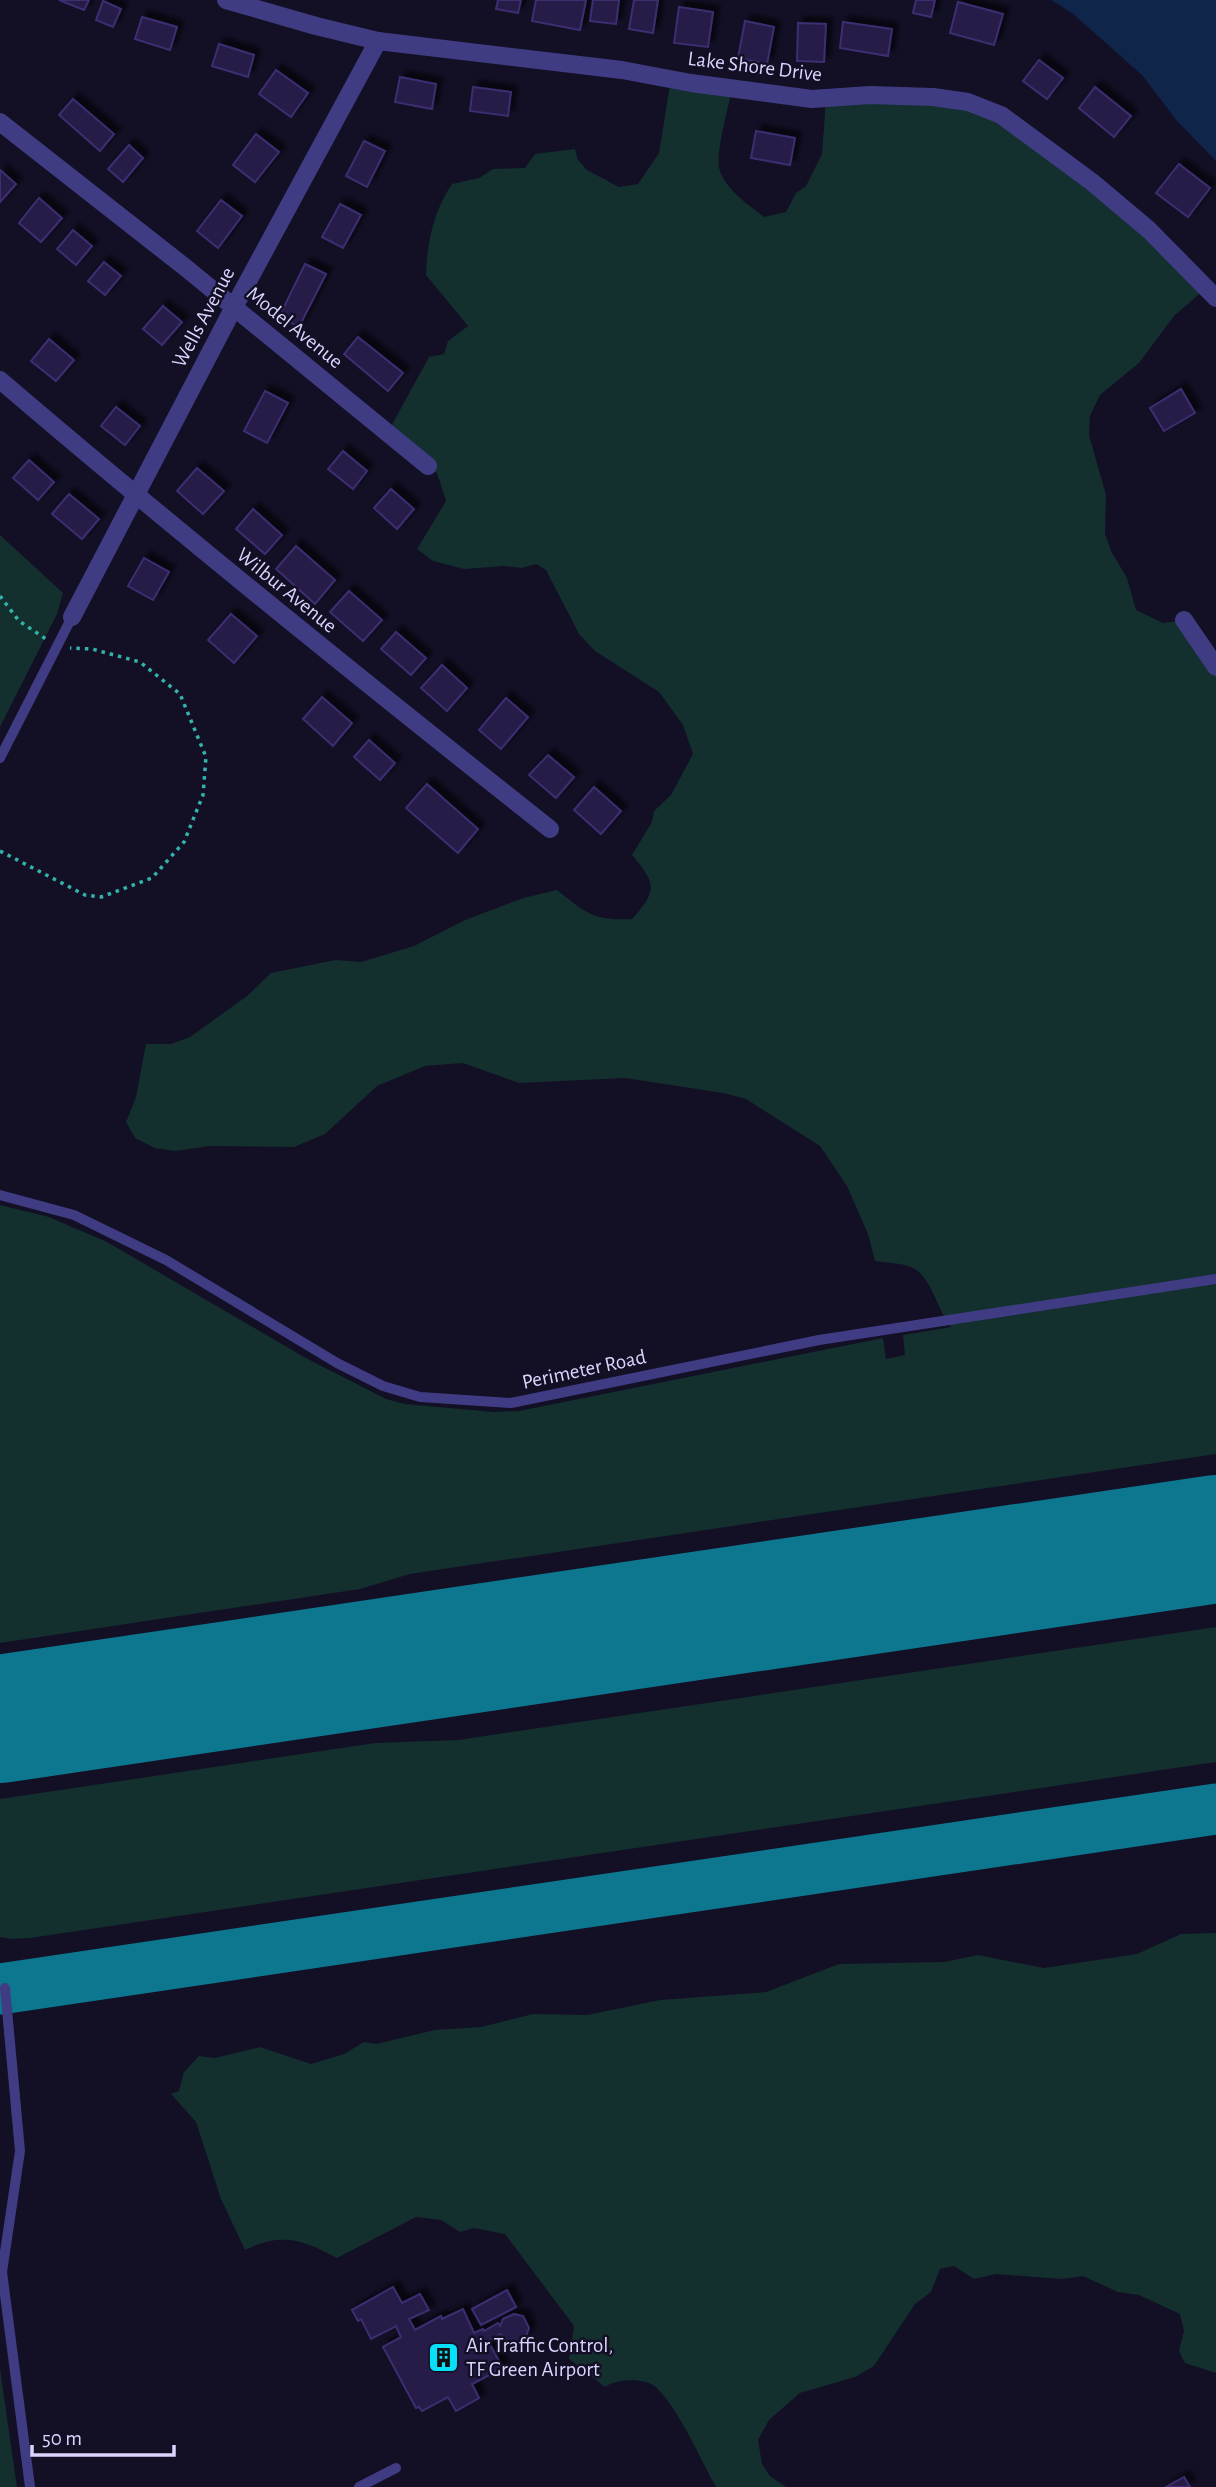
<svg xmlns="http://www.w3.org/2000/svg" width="1216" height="2487" font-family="'Alegreya Sans',sans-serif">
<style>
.green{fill:#132f2e}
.water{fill:#0f2549}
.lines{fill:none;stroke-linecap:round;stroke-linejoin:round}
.taxiway{stroke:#0c778e;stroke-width:51}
.runway{stroke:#0c778e;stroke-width:128}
.building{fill:#251c46;stroke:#3c2f71;stroke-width:2;filter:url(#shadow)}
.path{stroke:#32b4ad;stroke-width:3.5;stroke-dasharray:3.5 5;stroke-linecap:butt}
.service{stroke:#3f3c83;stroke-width:10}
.minor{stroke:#3f3c83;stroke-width:18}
.tertiary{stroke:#3f3c83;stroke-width:18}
.labels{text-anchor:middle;stroke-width:5;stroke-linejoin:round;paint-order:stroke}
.street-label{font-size:21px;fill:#d9d5fe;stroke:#130f25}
.poi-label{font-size:21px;fill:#d9d5fe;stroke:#130f25;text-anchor:start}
</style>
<defs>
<filter id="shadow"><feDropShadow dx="6" dy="-6" stdDeviation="2" flood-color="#0009"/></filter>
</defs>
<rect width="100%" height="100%" fill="#130f25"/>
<!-- green -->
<g class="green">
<path d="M671 78 731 93C728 111 713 159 721 174 730 193 748 204 764 217L786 212 796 193 806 186 822 154 826 99 915 95 1015 123 1205 289 1174 316 1139 363 1100 395 1090 416 1089 435 1106 495 1105 534 1111 551 1127 578 1136 610 1163 623 1184 620 1216 667V1454L410 1574 360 1589 0 1643V1205L49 1217 107 1242 304 1357 386 1399 405 1404 494 1412 519 1411 883 1338 886 1359 905 1355 903 1335 951 1327C938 1311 932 1280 915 1269 906 1263 886 1263 875 1261L868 1234 847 1186 820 1146 746 1099 723 1093 625 1078 519 1083 463 1063 425 1066 377 1086 325 1134 294 1147 210 1146 175 1151 155 1148 135 1138 126 1122 136 1097 146 1044H171L190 1037 247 996 271 973 335 960 361 962 414 946 465 920 523 898 557 890C586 913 594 921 632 919 658 890 656 884 632 855L652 822 654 811 671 795 693 754 683 725 659 692 595 651 579 634 546 570 536 564 522 568 504 566 464 569 433 561 417 549 446 501 437 473 390 434 389 430 429 357 444 354 448 341 468 326 426 275C427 243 433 212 452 184L479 178 493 169 525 168 535 154 575 149 578 160 587 170 619 187 638 184 659 153Z"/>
<path d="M0 535 63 593 57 614 0 727Z"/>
<path d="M1216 1627V1762L30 1938 12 1939 0 1937V1799L375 1743 458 1740Z"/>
<path d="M1216 1933V2373L1185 2363 1179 2351 1184 2331 1180 2314 1139 2295 1118 2292 1083 2276 1062 2279 996 2274 974 2279 954 2266 940 2269 931 2292 915 2304 874 2366 855 2377 800 2393 769 2420 758 2440 762 2464 770 2476 786 2487H716C699 2457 681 2413 657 2388 645 2377 617 2379 605 2387L569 2359 574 2326 505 2234 474 2228 460 2232 441 2220 416 2217 337 2258C302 2240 283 2232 245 2250L221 2199 196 2122 171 2094 179 2091 184 2072 199 2056 215 2058 260 2047 311 2064 344 2054 364 2042 376 2044 435 2030 481 2027 533 2014 587 2015 660 2000 766 1992 839 1964 944 1962 978 1955 1044 1968 1137 1954 1181 1934Z"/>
<path d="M0 2369 17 2487H0Z"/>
</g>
<!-- water -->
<path class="water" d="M1051 0H1216V161L1177 121 1142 75 1072 13Z"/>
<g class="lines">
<!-- taxiway -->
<g class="taxiway">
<path d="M0 1721 3 1718"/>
<path d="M0 1989 1216 1809"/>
</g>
<!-- runway -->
<path class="runway" d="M0 1719 1216 1539"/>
</g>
<!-- building -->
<g class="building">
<path d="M59 0H89L84 10Z"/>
<path d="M498 0H521L518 13 496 9Z"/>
<path d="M536 0H586L580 30 532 21Z"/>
<path d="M593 0H619L616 24 590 21Z"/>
<path d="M634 0H658L653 33 629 29Z"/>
<path d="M916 0H935L931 17 913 13Z"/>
<path d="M103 1 121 9 113 27 96 20Z"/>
<path d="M958 2 1003 14 994 45 950 33Z"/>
<path d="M679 7 713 12 708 47 674 43Z"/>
<path d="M142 17 177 27 170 50 135 39Z"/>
<path d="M745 21 774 27 767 64 738 58Z"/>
<path d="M843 22 892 29 888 56 840 48Z"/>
<path d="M798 23 826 24 824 62 797 61Z"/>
<path d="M219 44 254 55 248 77 212 66Z"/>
<path d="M1039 60 1063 78 1047 99 1023 81Z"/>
<path d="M276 70 308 93 291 117 259 94Z"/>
<path d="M400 77 436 84 432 109 395 102Z"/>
<path d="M473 87 511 92 508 116 470 111Z"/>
<path d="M1095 87 1131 116 1114 137 1079 108Z"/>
<path d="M73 99 114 134 100 151 59 115Z"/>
<path d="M756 131 795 138 790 165 751 158Z"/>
<path d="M256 134 279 152 255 182 233 165Z"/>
<path d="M364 141 385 151 367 187 346 176Z"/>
<path d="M129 145 143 158 123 182 108 169Z"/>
<path d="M1179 164 1210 188 1188 217 1156 193Z"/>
<path d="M0 170 16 184 0 202Z"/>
<path d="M39 198 62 218 41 242 19 223Z"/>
<path d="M221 200 242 216 218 248 197 231Z"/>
<path d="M340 204 361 215 343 248 322 237Z"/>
<path d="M73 230 92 246 76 265 57 249Z"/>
<path d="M104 262 121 276 105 295 88 281Z"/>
<path d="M305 264 326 274 299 327 279 317Z"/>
<path d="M163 306 182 322 162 345 143 329Z"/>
<path d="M358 337 403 373 388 391 344 354Z"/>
<path d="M49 339 74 360 56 381 31 361Z"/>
<path d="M1181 389 1195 413 1164 431 1150 408Z"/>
<path d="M265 391 288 403 267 443 244 431Z"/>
<path d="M116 407 140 426 125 445 101 426Z"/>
<path d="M343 451 367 471 353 489 328 469Z"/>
<path d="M29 460 54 482 38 500 13 478Z"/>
<path d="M197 468 224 491 203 514 177 491Z"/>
<path d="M391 489 414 509 397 529 374 508Z"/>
<path d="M69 494 99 519 82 539 52 514Z"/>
<path d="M253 509 282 535 265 554 236 529Z"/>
<path d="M296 546 335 580 315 604 276 569Z"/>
<path d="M144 558 169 572 153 600 128 586Z"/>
<path d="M349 591 382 620 363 641 330 612Z"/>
<path d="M231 614 257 636 234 663 208 640Z"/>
<path d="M396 632 426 658 411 675 381 649Z"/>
<path d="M442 665 467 688 447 711 421 688Z"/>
<path d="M322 697 352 723 333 746 303 719Z"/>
<path d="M506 698 528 717 501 749 479 730Z"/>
<path d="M369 740 395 763 380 780 354 757Z"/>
<path d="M548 755 574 777 556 798 529 775Z"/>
<path d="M427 784 478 829 458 853 406 808Z"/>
<path d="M594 787 621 811 601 834 574 810Z"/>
<path d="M393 2287 402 2303 420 2294 429 2310 409 2319 415 2330 441 2316 442 2319 463 2309 474 2333 483 2329 484 2331 498 2323 500 2326 503 2319 514 2314 523 2316 529 2328 526 2336 514 2343 506 2340 501 2334 488 2341 503 2368 472 2384 479 2398 456 2411 448 2397 422 2411 419 2407 416 2408 383 2347 401 2337 396 2326 371 2339 361 2319 358 2321 352 2310Z"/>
<path d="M507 2290 516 2307 481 2325 472 2309Z"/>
<path d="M1184 2477 1190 2487H1166Z"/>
</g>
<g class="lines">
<!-- path -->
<g class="path">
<path d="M0 596 19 621 46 639"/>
<path d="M0 851 85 895 101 897 152 878 184 842 203 795 206 757 180 694 140 662 92 649 70 648"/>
</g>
<!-- service -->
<g class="service">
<path d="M0 758 72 617"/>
<path d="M0 1195 74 1215 166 1260 337 1363 383 1386 420 1397 511 1403 819 1340 1216 1279"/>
<path d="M5 1988 20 2151 2 2272 30 2487"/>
<path d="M359 2487 396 2468"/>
</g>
<!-- minor -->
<g class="minor">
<path d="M0 122 186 268 428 466"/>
<path d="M0 380C180 534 364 682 550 829"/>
<path d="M72 617 234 307 378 41"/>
<path d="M1184 620 1216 667"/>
</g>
<!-- tertiary -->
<path class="tertiary" d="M226 0 316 26 378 41 622 70 691 83 812 99 870 95 933 97 968 102 1001 115 1092 182 1149 230 1216 298"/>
</g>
<!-- icons -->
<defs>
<symbol id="building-square" viewBox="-11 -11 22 22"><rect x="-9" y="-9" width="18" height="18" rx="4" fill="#06dff8" stroke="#130f25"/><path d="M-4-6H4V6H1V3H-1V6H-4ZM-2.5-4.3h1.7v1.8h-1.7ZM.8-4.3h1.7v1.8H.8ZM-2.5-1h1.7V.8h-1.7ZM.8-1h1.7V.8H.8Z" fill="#111"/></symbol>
</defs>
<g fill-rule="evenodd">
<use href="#building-square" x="426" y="2340" width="35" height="35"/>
</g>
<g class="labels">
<!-- street labels -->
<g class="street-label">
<text transform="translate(755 66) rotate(7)" y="7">Lake Shore Drive</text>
<text transform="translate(203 317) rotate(-62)" y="7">Wells Avenue</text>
<text transform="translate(295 327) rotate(39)" y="7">Model Avenue</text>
<text transform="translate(287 590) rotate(39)" y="7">Wilbur Avenue</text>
<text transform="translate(584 1369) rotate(-12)" y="7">Perimeter Road</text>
</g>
<!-- poi labels -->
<g class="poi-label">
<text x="466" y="2352">Air Traffic Control,<tspan x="466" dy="24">TF Green Airport</tspan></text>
</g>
</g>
<!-- scale -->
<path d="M32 2445v10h142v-10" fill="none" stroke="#d9d5fe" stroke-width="3.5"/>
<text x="42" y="2445" font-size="21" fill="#d9d5fe" stroke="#130f25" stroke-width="5" paint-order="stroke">50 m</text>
</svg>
